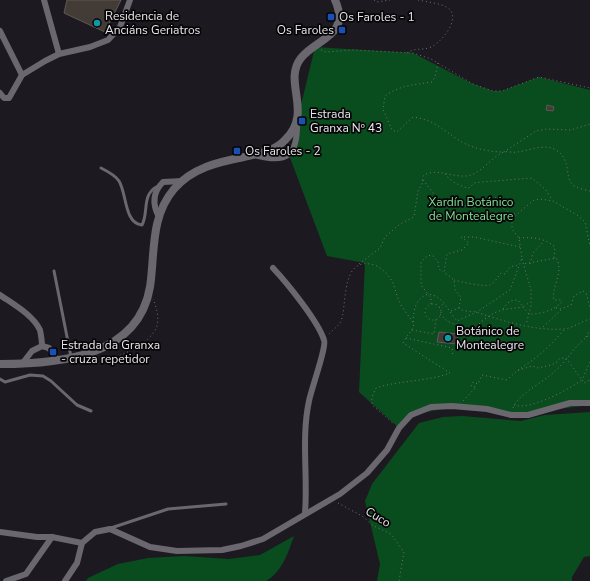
<svg xmlns="http://www.w3.org/2000/svg" width="590" height="581" font-family="'Nunito Sans',sans-serif">
<style>
.green{fill:#094d1f}
.building{fill:#423b36;stroke:#5f5853}
.lines{fill:none;stroke-linecap:round;stroke-linejoin:round}
.path{stroke:#727075;stroke-width:1;stroke-dasharray:1 3;stroke-linecap:butt}
.service{stroke:#6a676f;stroke-width:3}
.minor{stroke:#6a676f;stroke-width:6}
.secondary{stroke:#6a676f;stroke-width:8}
.transit-dot{fill:#1a4fb4;stroke:#060507;stroke-width:1.5}
.culture-dot{fill:#0f9aa8;stroke:#060507;stroke-width:1.5}
.labels{text-anchor:middle;stroke-width:3.5;stroke-linejoin:round;paint-order:stroke}
.poi-label{font-size:12px;fill:#e8e6ea;stroke:#060507;text-anchor:start}
.park-label{font-size:12px;fill:#82df93;stroke:#060507}
.street-label{font-size:12px;fill:#e8e6ea;stroke:#060507}
</style>
<rect width="100%" height="100%" fill="#1c1a20"/>
<!-- green -->
<g class="green">
<path d="M315 47 413 53 473 84 493 91H502L539 77 590 90V405L511 415 459 406 411 415 399 428 359 392 365 263 327 256 289 155Z"/>
<path d="M590 412V556L584 557 572 577V581H377L380 564 365 501 372 484 419 423 443 417 462 416 521 421 545 415Z"/>
<path d="M294 536C288 553 282 572 266 581H86L88 578 118 564 148 558 184 556 229 559 260 555Z"/>
</g>
<!-- building -->
<g class="building">
<path d="M67 0H121L105 32 64 13Z"/>
<path d="M547 105 554 107 553 111 546 110Z"/>
<path d="M439 332 458 334 457 344 437 342Z"/>
</g>
<g class="lines">
<!-- path -->
<g class="path">
<path d="M374 0 377 2 390 0"/>
<path d="M321 50 326 52 353 50 413 53 431 59 473 84 493 91H502L539 77 590 88"/>
<path d="M407 53C416 47 422 51 431 47 441 43 462 18 448 8 441 3 426 2 418 0"/>
<path d="M438 63 435 77 432 82C414 85 400 85 385 96L383 109 392 130 397 132 413 117C432 119 442 129 457 139 470 148 488 152 504 152L536 131 547 129 571 130 590 124"/>
<path d="M445 174C450 181 461 187 469 188L474 183 482 182 532 178 546 190 552 200"/>
<path d="M423 180 438 199 460 205 469 206 491 197 497 198 496 202 508 212 515 214"/>
<path d="M519 238C532 237 545 238 555 247L554 258"/>
<path d="M522 259 531 290V306L526 325"/>
<path d="M359 264 380 248 385 237 400 224 414 217 418 191 422 184 423 176C436 166 456 180 471 175 483 171 493 156 504 152 508 151 513 153 517 152 528 151 545 143 556 150 572 160 564 177 573 185 577 188 585 190 590 191"/>
<path d="M530 264 533 253 544 241"/>
<path d="M454 280C461 282 485 287 490 285 494 283 498 277 501 273L505 274 510 267 516 265 518 267"/>
<path d="M431 304V298L421 285V262L427 256 432 255 438 262 439 269 443 272"/>
<circle cx="433" cy="312" r="8"/>
<path d="M439 308 444 303"/>
<path d="M459 308 461 297 455 290 454 280 444 272 447 254 462 250 469 243 461 237H474L520 247"/>
<path d="M556 308 561 309 571 305 574 296 583 291 586 293 590 308"/>
<path d="M503 309C507 302 511 300 518 300L523 307 530 302"/>
<path d="M451 311 459 308C464 313 473 310 479 313 506 322 536 331 564 329 573 328 582 321 590 319"/>
<path d="M440 314 447 321 456 325 457 322"/>
<path d="M413 322C414 309 415 299 428 294 444 296 447 310 457 321L477 312 510 290 522 258 519 238 512 229V221L516 215 534 200 540 199 553 201 577 215 585 222 590 246"/>
<path d="M479 324C496 309 501 310 523 307L529 314C541 314 553 311 562 302L560 300H554C550 290 565 271 556 258L523 264"/>
<path d="M543 327 561 310"/>
<path d="M412 330 434 334 436 319"/>
<path d="M329 334C332 331 337 327 340 323 348 311 339 259 370 264 378 265 385 271 390 278 395 285 396 295 400 303 404 311 410 317 414 324 412 332 406 336 403 343L450 373C426 382 400 380 376 388L372 397V405L394 424"/>
<path d="M586 337 590 330"/>
<path d="M406 338 452 348 453 356"/>
<path d="M90 361 97 364C116 357 142 349 154 332 161 323 157 308 153 299"/>
<path d="M590 362 582 380 584 383 590 380"/>
<path d="M463 401 476 387 471 386 473 382 478 384 482 375 507 380C516 371 520 369 530 362 543 353 555 340 565 329"/>
<path d="M514 405C530 411 569 389 582 380L566 358H560L557 362 551 365 538 368 532 366 516 371"/>
<path d="M513 408C518 394 544 382 555 371 568 360 575 344 590 335"/>
<path d="M338 503 362 516 374 526 391 534 404 552 399 581"/>
</g>
<!-- service -->
<g class="service">
<path d="M101 168C107 171 115 175 119 181 127 194 124 223 142 225 149 213 141 194 158 186"/>
<path d="M54 271 71 357"/>
<path d="M0 379 5 382 30 375 43 376 51 381 77 405 91 411"/>
<path d="M111 528 168 509 226 504"/>
</g>
<!-- minor -->
<g class="minor">
<path d="M44 0 59 54"/>
<path d="M0 31 22 75"/>
<path d="M0 93 4 98H9L22 75 45 61 59 54 90 47 108 40 120 27 130 0"/>
<path d="M255 155C287 164 298 156 297 122"/>
<path d="M159 217C152 204 153 192 163 182L183 181"/>
<path d="M273 268C287 283 318 321 324 340 327 346 311 390 309 401 301 438 308 476 305 513"/>
<path d="M0 295C13 304 33 315 40 330 41 335 42 341 42 346"/>
<path d="M22 364 32 351 42 346 49 348 57 360"/>
<path d="M0 532 37 537H52L82 543"/>
<path d="M6 581 26 574 52 537"/>
<path d="M65 581 77 563 82 543 95 532 110 529 150 547 177 551 222 550 241 546 263 539 340 494 367 473 387 450 399 428 411 415 431 407 452 406 487 409 511 415H528L570 403H590"/>
</g>
<!-- secondary -->
<path class="secondary" d="M0 364C57 364 138 358 150 287 155 254 150 217 174 189 192 168 218 162 244 157 259 153 274 152 285 140 314 112 282 82 301 58 317 38 351 36 335 0"/>
</g>
<!-- markers -->
<g class="transit-dot">
<rect x="327" y="13" width="8" height="8" rx="2"/>
<rect x="338" y="26" width="8" height="8" rx="2"/>
<rect x="298" y="117" width="8" height="8" rx="2"/>
<rect x="233" y="147" width="8" height="8" rx="2"/>
<rect x="49" y="348" width="8" height="8" rx="2"/>
</g>
<g class="culture-dot">
<circle cx="97" cy="23" r="4"/>
<circle cx="448" cy="338" r="4"/>
</g>
<g class="labels">
<!-- poi labels -->
<g class="poi-label">
<text x="105" y="20">Residencia de<tspan x="105" dy="14">Anciáns Geriatros</tspan></text>
<text x="339" y="21">Os Faroles - 1</text>
<text x="334" y="34" text-anchor="end">Os Faroles</text>
<text x="310" y="118">Estrada<tspan x="310" dy="14">Granxa Nº 43</tspan></text>
<text x="245" y="155">Os Faroles - 2</text>
<text x="456" y="335">Botánico de<tspan x="456" dy="14">Montealegre</tspan></text>
<text x="61" y="349">Estrada da Granxa<tspan x="61" dy="14">- cruza repetidor</tspan></text>
</g>
<!-- park labels -->
<g class="park-label">
<text x="471" y="206">Xardín Botánico<tspan x="471" dy="14">de Montealegre</tspan></text>
</g>
<!-- street labels -->
<g class="street-label">
<text transform="translate(378 517) rotate(31)" y="4">Cuco</text>
</g>
</g>
</svg>
